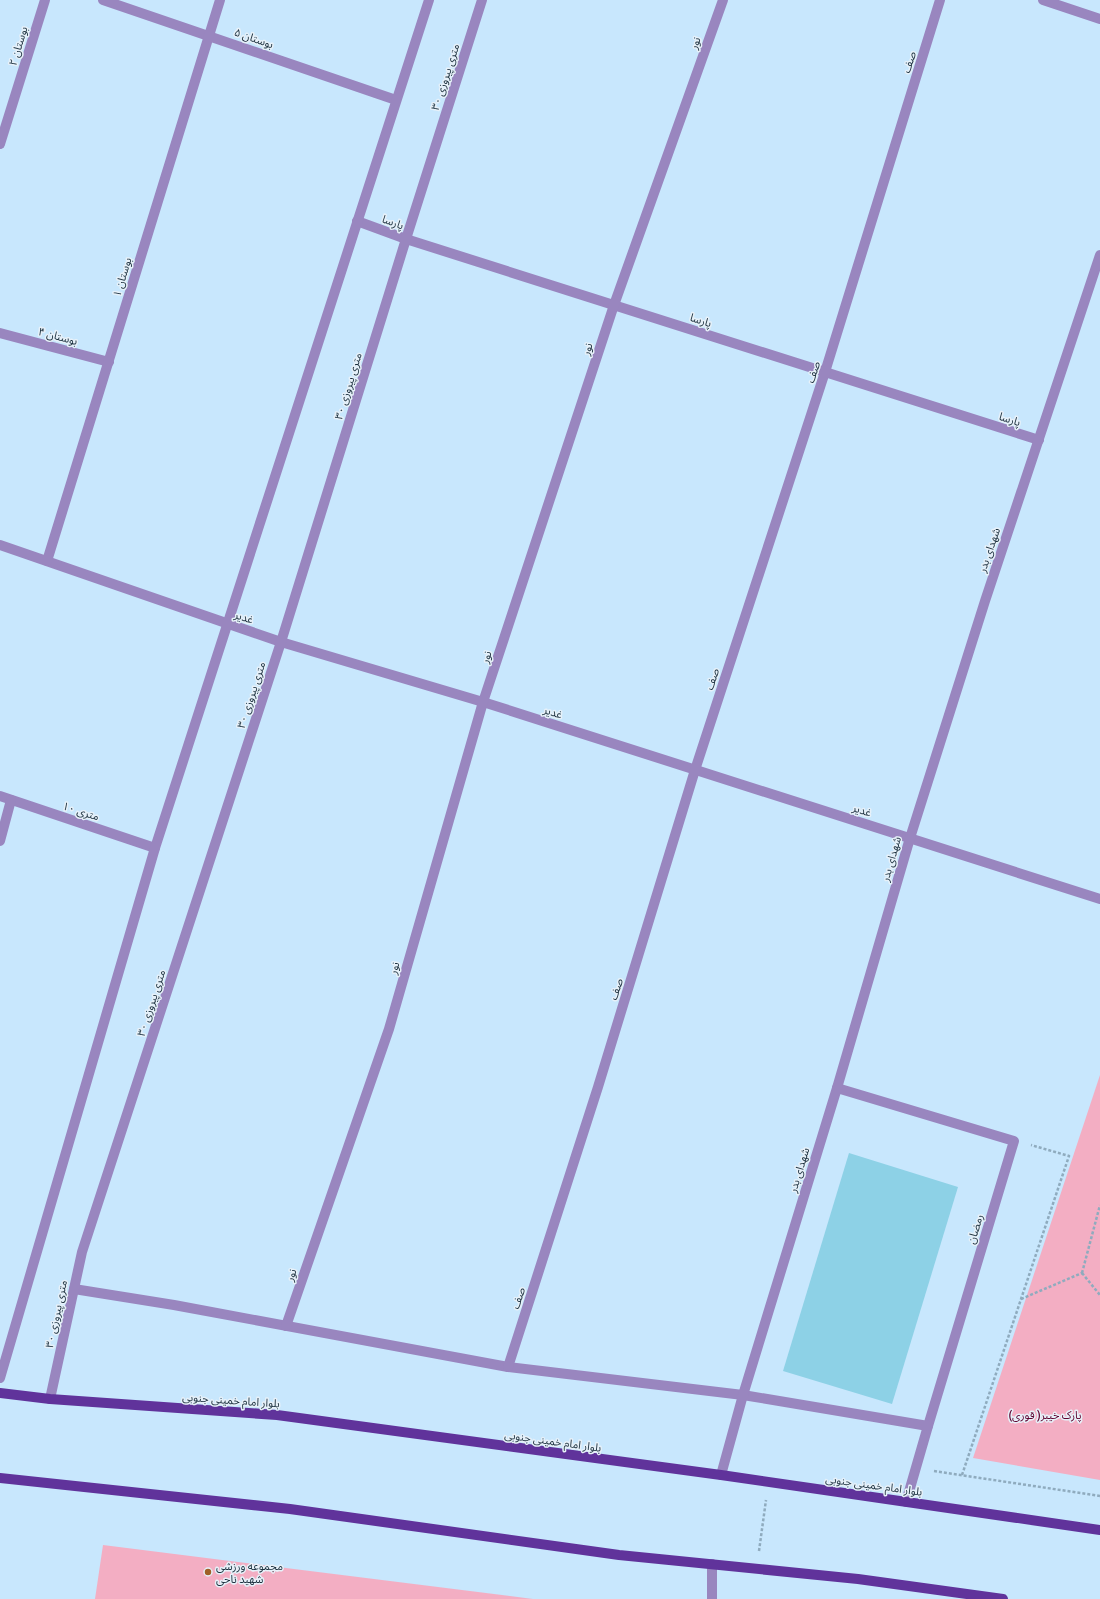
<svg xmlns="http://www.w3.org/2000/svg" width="1100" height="1599" font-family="Signika,'Noto Sans Arabic',sans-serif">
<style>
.green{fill:#f3aec3}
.building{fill:#8dd1e6}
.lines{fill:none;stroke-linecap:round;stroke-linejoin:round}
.path{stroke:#8fabbe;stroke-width:2.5;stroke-dasharray:3 2;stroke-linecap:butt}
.minor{stroke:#9986bf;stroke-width:10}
.major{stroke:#60339b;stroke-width:10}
.poi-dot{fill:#9f6027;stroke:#e7f1f9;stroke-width:1.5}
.labels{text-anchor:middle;stroke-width:3;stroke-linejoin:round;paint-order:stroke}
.street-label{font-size:11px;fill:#1c313f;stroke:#e7f1f9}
.park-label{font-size:11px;fill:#5d002e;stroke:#e7f1f9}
.poi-label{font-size:11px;fill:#1c313f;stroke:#e7f1f9;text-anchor:start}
</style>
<rect width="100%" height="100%" fill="#c8e7fd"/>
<!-- green -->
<g class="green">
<path d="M1100 1075V1480L973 1458Z"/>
<path d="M103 1545 533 1599H95Z"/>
</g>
<!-- building -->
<path class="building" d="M849 1153 958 1187 892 1404 783 1371Z"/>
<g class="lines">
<!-- path -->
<g class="path">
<path d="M1082 1273 1100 1205"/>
<path d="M1082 1273 1100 1295"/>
<path d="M1021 1299 1082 1273"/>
<path d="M934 1471 1100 1496"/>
<path d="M962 1475 1069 1156 1031 1145"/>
<path d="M759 1551 766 1500"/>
</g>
<!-- minor -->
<g class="minor">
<path d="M103 0 396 100"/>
<path d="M1043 0 1100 19"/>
<path d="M0 144 45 0"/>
<path d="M357 221 406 239 1039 440"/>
<path d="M0 333 109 362"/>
<path d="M0 545 281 642 483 702 1100 899"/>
<path d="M47 561 220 0"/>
<path d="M0 796 155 848"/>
<path d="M0 841 11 800"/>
<path d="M837 1088 1014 1141 928 1426 906 1502"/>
<path d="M74 1289 174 1305 508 1367 743 1395 928 1426"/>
<path d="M286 1326 389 1029 483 702 614 305 723 0"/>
<path d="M508 1367 598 1087 695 770 825 372 940 0"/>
<path d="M0 1378 155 848 429 0"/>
<path d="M50 1399 82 1252 281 642 406 239 482 0"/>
<path d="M721 1475 743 1395 837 1088 910 838 985 601 1100 255"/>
<path d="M712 1599V1564"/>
</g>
<!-- major -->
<g class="major">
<path d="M0 1393 50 1399 277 1415 721 1475 1100 1530"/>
<path d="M0 1478 290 1509 619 1555 858 1579 1003 1599"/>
</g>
</g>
<!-- markers -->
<circle class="poi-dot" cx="208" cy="1572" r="4"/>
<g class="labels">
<!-- street labels -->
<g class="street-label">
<text transform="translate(254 38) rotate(19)" y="4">بوستان ۵</text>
<text transform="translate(695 43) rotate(-70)" y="4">نور</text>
<text transform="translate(18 46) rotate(-73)" y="4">بوستان ۲</text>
<text transform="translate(909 62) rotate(-73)" y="4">صف</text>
<text transform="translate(445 77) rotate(-72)" y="4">۳۰ متری پیروزی</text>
<text transform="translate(393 222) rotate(20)" y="4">پارسا</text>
<text transform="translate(122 277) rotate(-73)" y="4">بوستان ۱</text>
<text transform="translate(701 320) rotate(18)" y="4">پارسا</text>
<text transform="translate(58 336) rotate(15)" y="4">بوستان ۴</text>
<text transform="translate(587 349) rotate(-72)" y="4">نور</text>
<text transform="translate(813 372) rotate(-72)" y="4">صف</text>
<text transform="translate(348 386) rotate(-73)" y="4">۳۰ متری پیروزی</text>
<text transform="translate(1010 419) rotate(18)" y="4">پارسا</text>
<text transform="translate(989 550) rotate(-71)" y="4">شهدای بدر</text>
<text transform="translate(244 617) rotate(18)" y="4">غدیر</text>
<text transform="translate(486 657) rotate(-72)" y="4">نور</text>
<text transform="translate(712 679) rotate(-72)" y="4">صف</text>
<text transform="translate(251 695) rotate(-72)" y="4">۳۰ متری پیروزی</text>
<text transform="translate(553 712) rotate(18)" y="4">غدیر</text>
<text transform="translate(862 810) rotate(18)" y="4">غدیر</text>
<text transform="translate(81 811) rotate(18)" y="4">۱۰ متری</text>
<text transform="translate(891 859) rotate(-74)" y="4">شهدای بدر</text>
<text transform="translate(394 968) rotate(-74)" y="4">نور</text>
<text transform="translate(616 989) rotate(-73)" y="4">صف</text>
<text transform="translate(151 1003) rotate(-72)" y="4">۳۰ متری پیروزی</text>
<text transform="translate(799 1170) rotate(-73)" y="4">شهدای بدر</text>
<text transform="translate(975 1229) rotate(-73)" y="4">رمضان</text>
<text transform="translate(291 1275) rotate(-71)" y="4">نور</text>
<text transform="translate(518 1298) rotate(-72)" y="4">صف</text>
<text transform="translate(56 1314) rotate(-78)" y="4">۳۰ متری پیروزی</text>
<text transform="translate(231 1400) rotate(4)" y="4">بلوار امام خمینی جنوبی</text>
<text transform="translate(553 1441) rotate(8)" y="4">بلوار امام خمینی جنوبی</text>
<text transform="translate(874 1485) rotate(8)" y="4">بلوار امام خمینی جنوبی</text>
</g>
<!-- park labels -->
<g class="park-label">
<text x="1045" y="1419">پارک خیبر( قوری)</text>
</g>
<!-- poi labels -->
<g class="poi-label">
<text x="216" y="1570">مجموعه ورزشی<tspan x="216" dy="13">شهید ناحی</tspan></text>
</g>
</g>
</svg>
